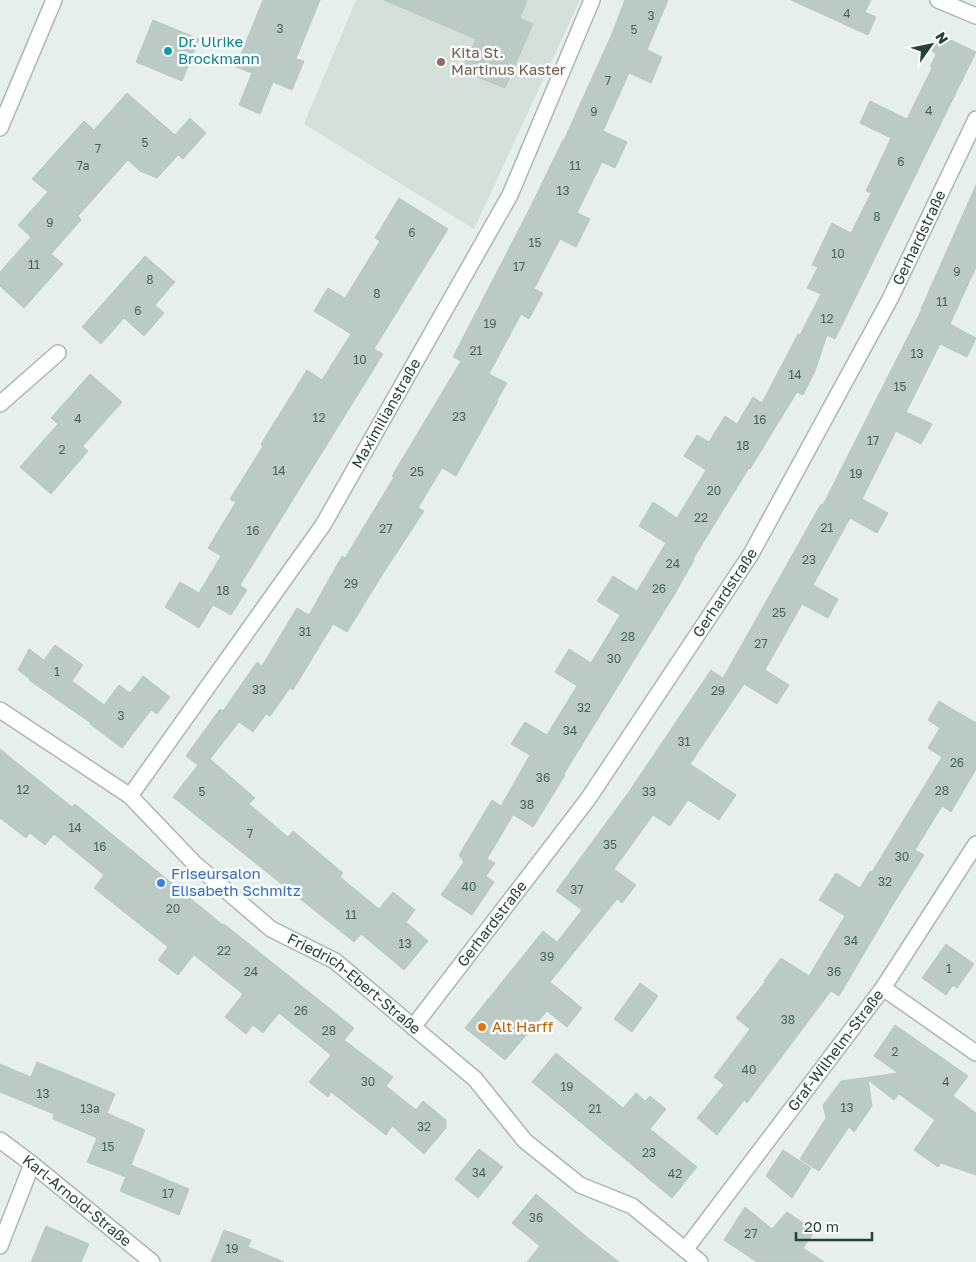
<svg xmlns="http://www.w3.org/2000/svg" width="976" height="1262" font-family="'Golos Text',sans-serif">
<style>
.built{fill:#d4dfda}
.building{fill:#bbcac4;stroke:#b8c9c2}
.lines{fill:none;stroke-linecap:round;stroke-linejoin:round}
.minor-casing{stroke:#a8b8b2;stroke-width:18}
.minor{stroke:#fff;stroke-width:15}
.culture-dot{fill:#0f9aa8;stroke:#f7fbf9;stroke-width:2}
.education-dot{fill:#8d6e63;stroke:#f7fbf9;stroke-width:2}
.shop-dot{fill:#3f7fe0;stroke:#f7fbf9;stroke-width:2}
.food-dot{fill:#e8710a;stroke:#f7fbf9;stroke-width:2}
.labels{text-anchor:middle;stroke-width:5;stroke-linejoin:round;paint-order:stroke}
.number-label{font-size:12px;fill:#4a645c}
.culture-label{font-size:15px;fill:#0d838f;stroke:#f7fbf9;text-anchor:start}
.education-label{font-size:15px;fill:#785e54;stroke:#f7fbf9;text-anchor:start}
.street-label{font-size:15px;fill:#24423a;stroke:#f7fbf9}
.shop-label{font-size:15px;fill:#366cbe;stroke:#f7fbf9;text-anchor:start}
.food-label{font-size:15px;fill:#c56008;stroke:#f7fbf9;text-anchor:start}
</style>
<rect width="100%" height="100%" fill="#e6efeb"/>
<!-- built -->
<path class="built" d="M356 0H580L474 229 304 124Z"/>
<!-- building -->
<g class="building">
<path d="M263 0H320L296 59 304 61 292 90 273 82 260 114 239 105 252 73 236 67Z"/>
<path d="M384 0H527L520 18 533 24 505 88 462 71 476 39Z"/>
<path d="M625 0H668L647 50 662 57 651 83 629 73 603 131 627 142 615 168 602 162 577 213 590 219 576 247 560 239 534 289 543 293 529 319 521 314 489 374 507 383 497 400 498 401 456 476 442 468 418 508 424 511 384 572 347 632 333 624 293 690 290 688 270 716 266 714 253 732 239 722 210 759 255 798 249 804 288 837 293 831 343 873 340 877 379 909 393 892 415 910 406 922 428 941 404 970 361 934 354 942 173 797 198 765 186 756 220 709 223 711 257 662 262 666 297 608 309 615 342 556 345 558 394 477 392 476 461 361 453 357 531 206 563 140H564L611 36Z"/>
<path d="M791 0H871L865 12 876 17 868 35Z"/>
<path d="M153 20 199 39 182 81 136 62Z"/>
<path d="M940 35 976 52 835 339 827 335 815 371 803 395 797 392 750 469 749 468 693 559 694 560 674 595 564 774 565 775 533 827 509 812 513 815 487 859 495 863 486 876 494 882 472 915 441 895 464 862 459 855 492 800 501 806 530 755 511 744 525 722 547 735 577 686 555 672 569 649 591 663 620 615 597 601 613 576 637 591 666 543 639 526 653 502 677 518 706 470 684 456 697 435 709 442 725 416 737 424 753 397 762 403 798 334 800 335 821 294 807 288 818 267 812 265 832 223 851 233 871 193 866 191 891 138 860 123 870 101 907 119 932 68 930 67 936 54 932 51Z"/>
<path d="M127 93 175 135 190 118 206 133 183 159 178 155 157 178 140 171 128 160 78 216 81 220 51 254 63 264 24 308 0 286V272L31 237 18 225 48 192 32 179 84 121 94 130Z"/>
<path d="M976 185V267L950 324 976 338 967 357 940 344 906 412 932 424 921 444 896 431 862 499 888 513 877 533 850 518 813 585 838 599 828 618 802 604 765 670 789 685 777 704 744 684 690 764 736 795 719 820 688 800 670 826 653 815 614 869 636 885 622 903 617 899 550 982 582 1008 567 1027 547 1011 505 1060 465 1028 543 931 557 942 582 910 556 891 626 796 711 670 723 678 821 504 823 505 922 309H921Z"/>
<path d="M399 198 448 229 374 349 383 354 240 585 247 590 231 615 213 605 199 628 165 607 180 582 199 593 221 556 208 548 236 502 230 499 263 446 261 444 307 370 322 380 351 334 314 311 328 288 345 298 380 241 375 238Z"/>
<path d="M145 256 175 282 155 305 164 313 144 336 124 318 101 344 82 327Z"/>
<path d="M90 374 122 402 83 446 88 451 51 494 20 467 58 424 51 418Z"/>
<path d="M55 645 83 665 72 681 104 705 119 685 130 693 143 676 170 697 157 714 151 710 122 748 90 724 91 723 29 680 30 679 18 670 29 649 44 660Z"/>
<path d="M939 701 976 723V769L951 812 942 806 915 850 924 855 892 906 839 996 831 991 747 1103 744 1100 717 1135 697 1118 724 1085 714 1077 750 1029 736 1018 765 982 764 981 781 958 809 976 845 916 819 900 836 873 860 888 870 871 872 872 942 757 928 748 940 728 928 720Z"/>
<path d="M0 749 72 807 75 804 223 925 224 924 354 1028 344 1040 393 1077 386 1086 416 1110 423 1101 446 1120V1128L424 1154 392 1126 386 1135 331 1092 328 1097 309 1082 331 1055 279 1013 263 1033 253 1025 246 1034 225 1017 243 994 194 955 178 975 158 960 168 947 94 888 104 875 54 834 45 845 30 833 26 838 0 818Z"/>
<path d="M946 944 974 964 957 988 953 985 946 995 922 978Z"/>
<path d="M640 983 658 996 632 1032 614 1019Z"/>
<path d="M895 1025 968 1076 953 1096 976 1113V1175L941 1163 938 1167 914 1150 935 1120 899 1094 894 1100 868 1080 872 1106 854 1132 849 1127 819 1171 800 1159 826 1118 823 1105 841 1081 898 1073 874 1056Z"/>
<path d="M556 1053 623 1108 636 1093 645 1101 650 1096 666 1109 650 1129 697 1167 672 1198 532 1082Z"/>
<path d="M37 1062 115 1094 107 1113 145 1130 126 1177 87 1162 97 1138 53 1119 54 1114 0 1092V1064L31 1077Z"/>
<path d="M479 1149 503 1167 478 1198 455 1179Z"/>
<path d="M783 1150 811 1168 792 1198 766 1176Z"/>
<path d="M131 1165 189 1189 179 1215 120 1191Z"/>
<path d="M536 1194 588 1238 619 1262H527L540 1246 512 1223Z"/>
<path d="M745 1207 772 1229 787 1212 815 1231 803 1248 824 1262H757L724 1240Z"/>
<path d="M46 1226 89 1244 81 1262H31Z"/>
<path d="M224 1230 251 1240 248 1247 284 1262H211Z"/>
</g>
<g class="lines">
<defs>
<g id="minor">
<path d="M938 0 976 16"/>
<path d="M0 128 54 0"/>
<path d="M0 404 58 353"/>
<path id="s1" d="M0 710 130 796 194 863 271 929 335 961 475 1079 525 1141 580 1185 632 1206 700 1262"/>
<path id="s2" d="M130 796 323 525 510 195 592 0"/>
<path d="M883 988 976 1053"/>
<path id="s3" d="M413 1027 588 799 751 554 890 299 976 119"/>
<path id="s4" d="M0 1140 32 1164 152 1262"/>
<path d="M0 1246 32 1164"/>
<path id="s5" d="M685 1250 883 988 976 844"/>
</g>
</defs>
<!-- minor casing -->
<use href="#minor" class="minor-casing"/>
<!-- minor -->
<use href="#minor" class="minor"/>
</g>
<!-- markers -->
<circle class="culture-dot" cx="168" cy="51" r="5"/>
<circle class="education-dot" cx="441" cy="62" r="5"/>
<circle class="shop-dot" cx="161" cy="883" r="5"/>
<circle class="food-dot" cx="482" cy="1027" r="5"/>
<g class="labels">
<!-- number labels -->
<g class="number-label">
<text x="847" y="18">4</text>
<text x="651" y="20">3</text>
<text x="280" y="33">3</text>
<text x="634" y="34">5</text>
<text x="608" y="85">7</text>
<text x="929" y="115">4</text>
<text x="594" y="116">9</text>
<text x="145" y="147">5</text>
<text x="98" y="153">7</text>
<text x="901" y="166">6</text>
<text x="83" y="170">7a</text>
<text x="575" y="170">11</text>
<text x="563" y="195">13</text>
<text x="877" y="221">8</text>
<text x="50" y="227">9</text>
<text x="412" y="237">6</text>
<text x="535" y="247">15</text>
<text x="838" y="258">10</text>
<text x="34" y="269">11</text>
<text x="519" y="271">17</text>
<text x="957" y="276">9</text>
<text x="150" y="284">8</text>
<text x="377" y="298">8</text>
<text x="942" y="306">11</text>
<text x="138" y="315">6</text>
<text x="827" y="323">12</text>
<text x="490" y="328">19</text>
<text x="476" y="355">21</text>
<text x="917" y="358">13</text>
<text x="360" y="364">10</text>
<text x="795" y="379">14</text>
<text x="900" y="391">15</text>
<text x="459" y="421">23</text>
<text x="319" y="422">12</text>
<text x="78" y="423">4</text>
<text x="760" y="424">16</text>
<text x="873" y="445">17</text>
<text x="743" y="450">18</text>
<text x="62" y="454">2</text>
<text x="279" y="475">14</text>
<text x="417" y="476">25</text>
<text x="856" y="478">19</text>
<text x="714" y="495">20</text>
<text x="701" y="522">22</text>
<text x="827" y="532">21</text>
<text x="386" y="533">27</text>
<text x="253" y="535">16</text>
<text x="809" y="564">23</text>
<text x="673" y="568">24</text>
<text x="351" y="588">29</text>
<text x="659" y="593">26</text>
<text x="223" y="595">18</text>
<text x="779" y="617">25</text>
<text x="305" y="636">31</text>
<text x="628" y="641">28</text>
<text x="761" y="648">27</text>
<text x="614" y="663">30</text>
<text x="57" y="676">1</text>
<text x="259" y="694">33</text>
<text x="718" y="695">29</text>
<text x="584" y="712">32</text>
<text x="121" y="720">3</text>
<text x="570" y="735">34</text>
<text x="684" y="746">31</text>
<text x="957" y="767">26</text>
<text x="543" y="782">36</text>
<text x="23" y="794">12</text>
<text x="942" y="795">28</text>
<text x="202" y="796">5</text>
<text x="649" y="796">33</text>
<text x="527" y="809">38</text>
<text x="75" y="832">14</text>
<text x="250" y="838">7</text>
<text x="610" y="849">35</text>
<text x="100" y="851">16</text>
<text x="902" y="861">30</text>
<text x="885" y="886">32</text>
<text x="469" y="891">40</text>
<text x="577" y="894">37</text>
<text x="173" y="913">20</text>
<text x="351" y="919">11</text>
<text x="851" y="945">34</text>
<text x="405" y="948">13</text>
<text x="224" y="955">22</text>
<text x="547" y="961">39</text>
<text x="949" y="973">1</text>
<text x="251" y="976">24</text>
<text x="834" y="976">36</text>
<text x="301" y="1015">26</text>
<text x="788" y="1024">38</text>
<text x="329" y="1035">28</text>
<text x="895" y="1056">2</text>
<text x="749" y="1074">40</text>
<text x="368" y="1086">30</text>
<text x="946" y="1086">4</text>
<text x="567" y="1091">19</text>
<text x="43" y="1098">13</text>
<text x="847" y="1112">13</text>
<text x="90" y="1113">13a</text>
<text x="595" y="1113">21</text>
<text x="424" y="1131">32</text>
<text x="108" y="1151">15</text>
<text x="649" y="1157">23</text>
<text x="479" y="1177">34</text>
<text x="675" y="1178">42</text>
<text x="168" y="1198">17</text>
<text x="536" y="1222">36</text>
<text x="751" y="1238">27</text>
<text x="232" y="1253">19</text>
</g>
<!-- culture labels -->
<g class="culture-label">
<text x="178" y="47">Dr. Ulrike<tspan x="178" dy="17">Brockmann</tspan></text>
</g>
<!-- education labels -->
<g class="education-label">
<text x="451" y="58">Kita St.<tspan x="451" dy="17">Martinus Kaster</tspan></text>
</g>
<!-- street labels -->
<g class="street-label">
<text dy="5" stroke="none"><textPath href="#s3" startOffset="940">Gerhardstraße</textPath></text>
<text dy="5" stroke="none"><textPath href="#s2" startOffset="461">Maximilianstraße</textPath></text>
<text dy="5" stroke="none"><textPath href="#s3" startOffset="535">Gerhardstraße</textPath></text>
<text dy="5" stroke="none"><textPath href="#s3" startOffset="130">Gerhardstraße</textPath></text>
<text dy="5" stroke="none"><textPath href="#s1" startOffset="450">Friedrich-Ebert-Straße</textPath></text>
<text dy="5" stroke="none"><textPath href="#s5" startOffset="250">Graf-Wilhelm-Straße</textPath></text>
<text dy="5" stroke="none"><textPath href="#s4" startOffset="98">Karl-Arnold-Straße</textPath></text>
</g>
<!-- shop labels -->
<g class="shop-label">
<text x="171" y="879">Friseursalon<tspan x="171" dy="17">Elisabeth Schmitz</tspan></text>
</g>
<!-- food labels -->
<g class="food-label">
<text x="492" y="1032">Alt Harff</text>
</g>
</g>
<!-- north arrow -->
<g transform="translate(931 45) rotate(57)" stroke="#f7fbf9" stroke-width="4" paint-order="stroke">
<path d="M0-4L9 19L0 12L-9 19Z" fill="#24423a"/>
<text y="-8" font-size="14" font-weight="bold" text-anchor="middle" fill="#24423a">N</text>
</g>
<!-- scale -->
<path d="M796 1232v8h76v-8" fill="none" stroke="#24423a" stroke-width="2.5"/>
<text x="804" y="1232" font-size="15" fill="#24423a" stroke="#f7fbf9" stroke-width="4" paint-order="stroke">20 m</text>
</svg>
